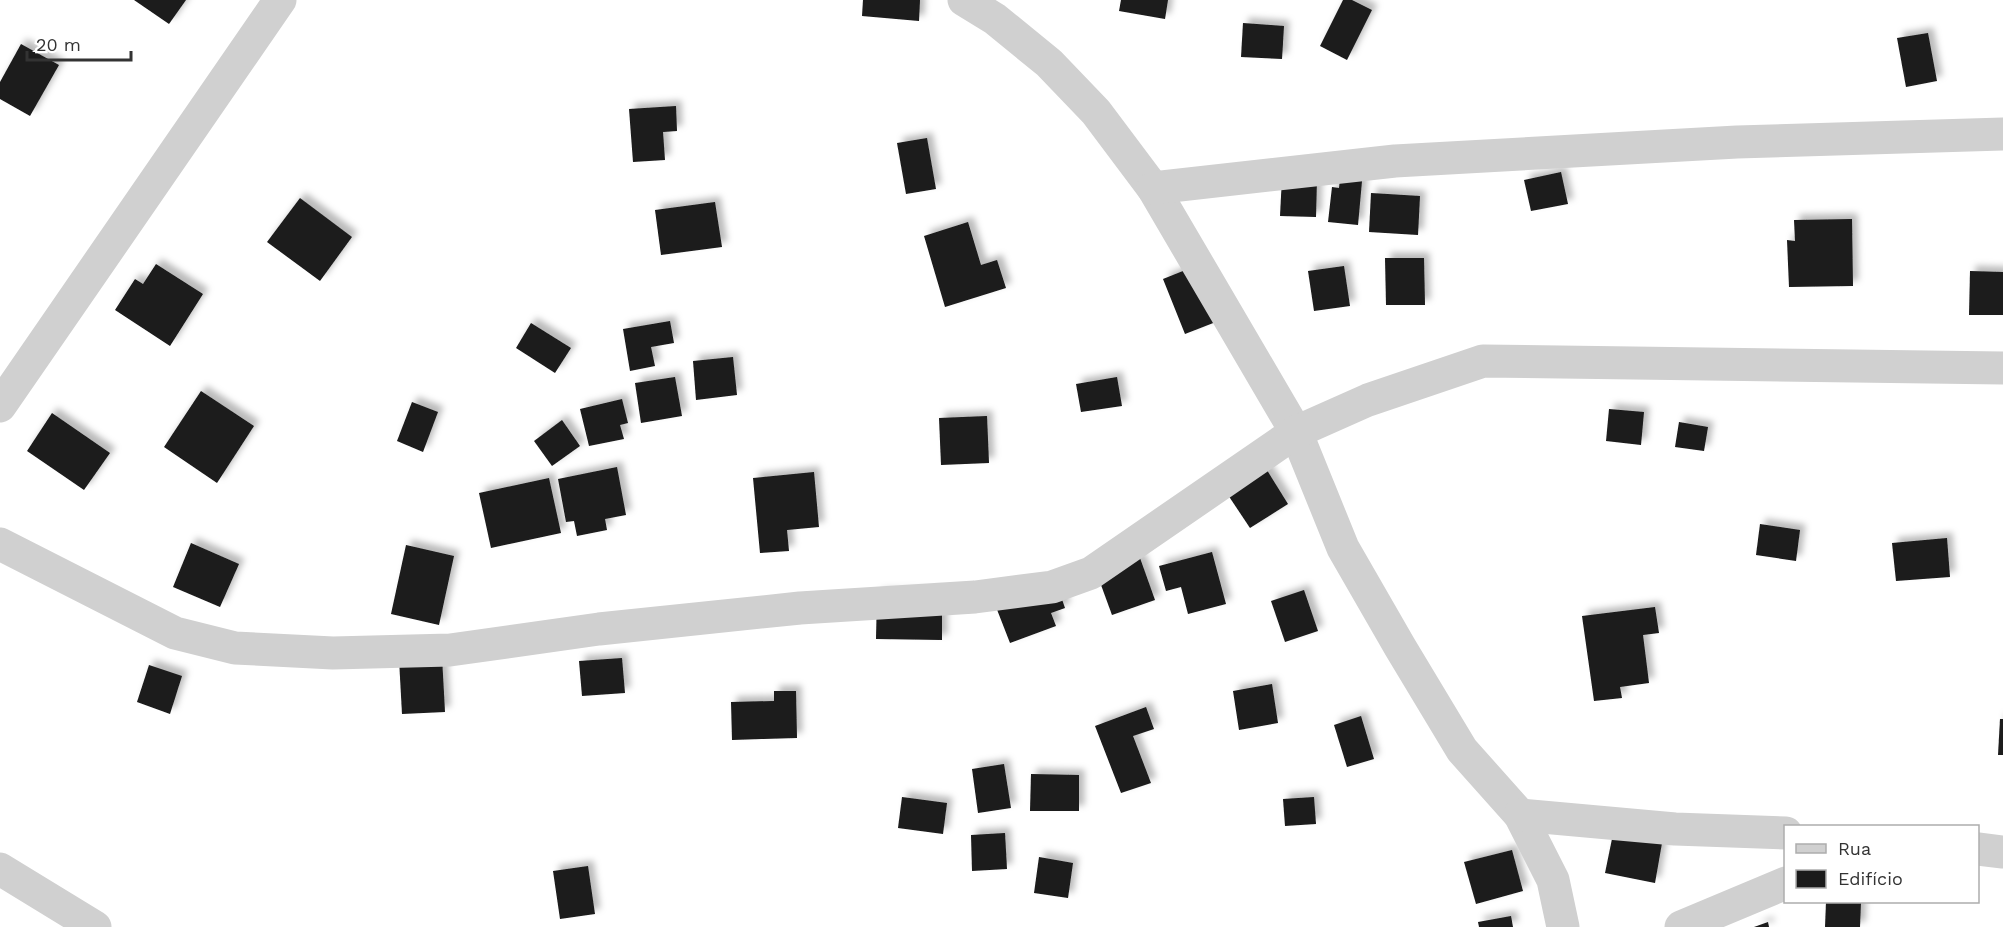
<svg xmlns="http://www.w3.org/2000/svg" width="2003" height="927" font-family="'Work Sans',sans-serif">
<style>
.building{fill:#1a1a1a;filter:url(#shadow)}
.lines{fill:none;stroke-linecap:round;stroke-linejoin:round}
.minor{stroke:#d0d0d0;stroke-width:33}
</style>
<defs>
<filter id="shadow"><feDropShadow dx="5.5" dy="-5.5" stdDeviation="3" flood-color="#0004"/></filter>
</defs>
<rect width="100%" height="100%" fill="#fff"/>
<!-- building -->
<g class="building">
<path d="M134 0H186L169 24Z"/>
<path d="M863 0H920L919 21 862 16Z"/>
<path d="M1121 0H1168L1165 19 1119 11Z"/>
<path d="M1343 0H1352L1372 10 1347 60 1320 46Z"/>
<path d="M1243 23 1284 26 1282 59 1241 57Z"/>
<path d="M1928 33 1937 81 1906 87 1897 38Z"/>
<path d="M21 44 59 65 30 116 0 99V82Z"/>
<path d="M676 106 677 131 663 132 665 160 633 162 629 109Z"/>
<path d="M927 138 936 189 906 194 897 143Z"/>
<path d="M1561 172 1568 204 1531 211 1524 180Z"/>
<path d="M1282 177 1317 179 1316 217 1280 216Z"/>
<path d="M1340 179 1362 181 1358 225 1328 222 1332 187 1339 188Z"/>
<path d="M1371 193 1420 196 1418 235 1369 232Z"/>
<path d="M300 198 352 237 320 281 267 242Z"/>
<path d="M715 202 722 247 661 255 655 210Z"/>
<path d="M1852 219 1853 286 1789 287 1787 240 1795 241 1794 220Z"/>
<path d="M968 222 981 265 997 260 1006 288 945 307 924 236Z"/>
<path d="M1385 258H1424L1425 305H1386Z"/>
<path d="M156 264 203 294 170 346 115 310 135 279 143 284Z"/>
<path d="M1198 265 1221 320 1185 334 1163 279Z"/>
<path d="M1344 266 1350 306 1314 311 1308 271Z"/>
<path d="M1970 271 2003 272V315H1969Z"/>
<path d="M670 321 674 343 651 347 655 366 630 371 623 329Z"/>
<path d="M531 323 571 348 555 373 516 348Z"/>
<path d="M733 357 737 395 696 400 693 361Z"/>
<path d="M675 377 682 416 641 423 635 383Z"/>
<path d="M1117 377 1122 406 1081 412 1076 384Z"/>
<path d="M201 391 254 426 217 483 164 447Z"/>
<path d="M622 399 628 423 620 425 624 439 589 446 580 409Z"/>
<path d="M412 402 438 412 423 452 397 441Z"/>
<path d="M1609 409 1644 412 1641 445 1606 441Z"/>
<path d="M52 413 110 453 84 490 27 451Z"/>
<path d="M987 416 989 463 941 465 939 418Z"/>
<path d="M562 420 580 446 552 466 534 441Z"/>
<path d="M1679 422 1708 427 1704 451 1675 447Z"/>
<path d="M617 467 626 515 605 519 607 530 577 536 574 521 566 522 558 479Z"/>
<path d="M1265 467 1288 504 1250 528 1226 492Z"/>
<path d="M814 472 819 527 787 530 789 551 760 553 753 478Z"/>
<path d="M549 478 561 533 491 548 479 493Z"/>
<path d="M1760 524 1800 530 1796 561 1756 555Z"/>
<path d="M1947 538 1950 577 1896 581 1892 543Z"/>
<path d="M191 543 239 564 220 607 173 587Z"/>
<path d="M406 545 454 556 439 625 391 614Z"/>
<path d="M1212 552 1226 604 1188 614 1181 587 1166 591 1159 566Z"/>
<path d="M1140 558 1155 600 1112 615 1097 574Z"/>
<path d="M1057 585 1065 608 1051 613 1056 626 1010 643 996 607Z"/>
<path d="M1304 590 1318 631 1285 642 1271 601Z"/>
<path d="M877 594 942 595V640L876 639Z"/>
<path d="M1655 607 1659 633 1643 635 1649 683 1620 687 1622 698 1594 701 1582 616Z"/>
<path d="M442 657 445 712 402 714 399 659Z"/>
<path d="M622 658 625 693 582 696 579 661Z"/>
<path d="M149 665 182 676 170 714 137 702Z"/>
<path d="M1272 684 1278 723 1239 730 1233 691Z"/>
<path d="M774 691H796L797 738 732 740 731 702 774 701Z"/>
<path d="M1146 707 1154 729 1133 736 1151 783 1121 793 1095 726Z"/>
<path d="M1361 716 1374 759 1347 767 1334 725Z"/>
<path d="M2000 719H2003V755H1998Z"/>
<path d="M1004 764 1011 808 978 813 972 769Z"/>
<path d="M1031 774 1079 775V811H1030Z"/>
<path d="M902 797 947 803 943 834 898 828Z"/>
<path d="M1314 797 1316 824 1285 826 1283 799Z"/>
<path d="M1005 833 1007 869 972 871 971 835Z"/>
<path d="M1613 834 1662 843 1655 883 1605 873Z"/>
<path d="M1512 850 1523 891 1476 904 1464 862Z"/>
<path d="M1039 857 1073 863 1068 898 1034 893Z"/>
<path d="M588 866 595 914 560 919 553 871Z"/>
<path d="M1826 902H1861L1860 927H1825Z"/>
<path d="M1511 916 1513 927H1479L1478 922Z"/>
<path d="M1768 922 1769 927H1754Z"/>
</g>
<g class="lines">
<!-- minor -->
<g class="minor">
<path d="M964 0 995 19 1049 63 1096 112 1153 188 1296 432 1343 548 1400 647 1462 750 1520 815 1553 880 1563 927"/>
<path d="M1153 188 1395 161 1737 142 2003 134"/>
<path d="M0 406 280 0"/>
<path d="M0 544 175 633 235 648 333 653 450 650 599 629 800 608 975 597 1052 587 1091 573 1296 432 1368 400 1483 361 2003 368"/>
<path d="M1520 815 1675 829 1786 833"/>
<path d="M1978 849 2003 852"/>
<path d="M0 869 95 927"/>
<path d="M1681 927 1786 883"/>
</g>
</g>
<!-- legend -->
<rect x="1784" y="825" width="195" height="78" fill="#ffffff" stroke="#adadad" stroke-width="1.5"/>
<rect x="1796" y="844" width="30" height="9" fill="#d0d0d0" stroke="#adadad" stroke-width="1.5"/>
<text x="1838" y="855" font-size="18" fill="#333333">Rua</text>
<rect x="1796" y="870" width="30" height="18" fill="#1a1a1a" stroke="#adadad" stroke-width="1.5"/>
<text x="1838" y="885" font-size="18" fill="#333333">Edifício</text>
<!-- scale -->
<path d="M27 51v9h104v-9" fill="none" stroke="#333333" stroke-width="3"/>
<text x="36" y="51" font-size="18" fill="#333333" stroke="#ffffff" stroke-width="4.5" paint-order="stroke">20 m</text>
</svg>
